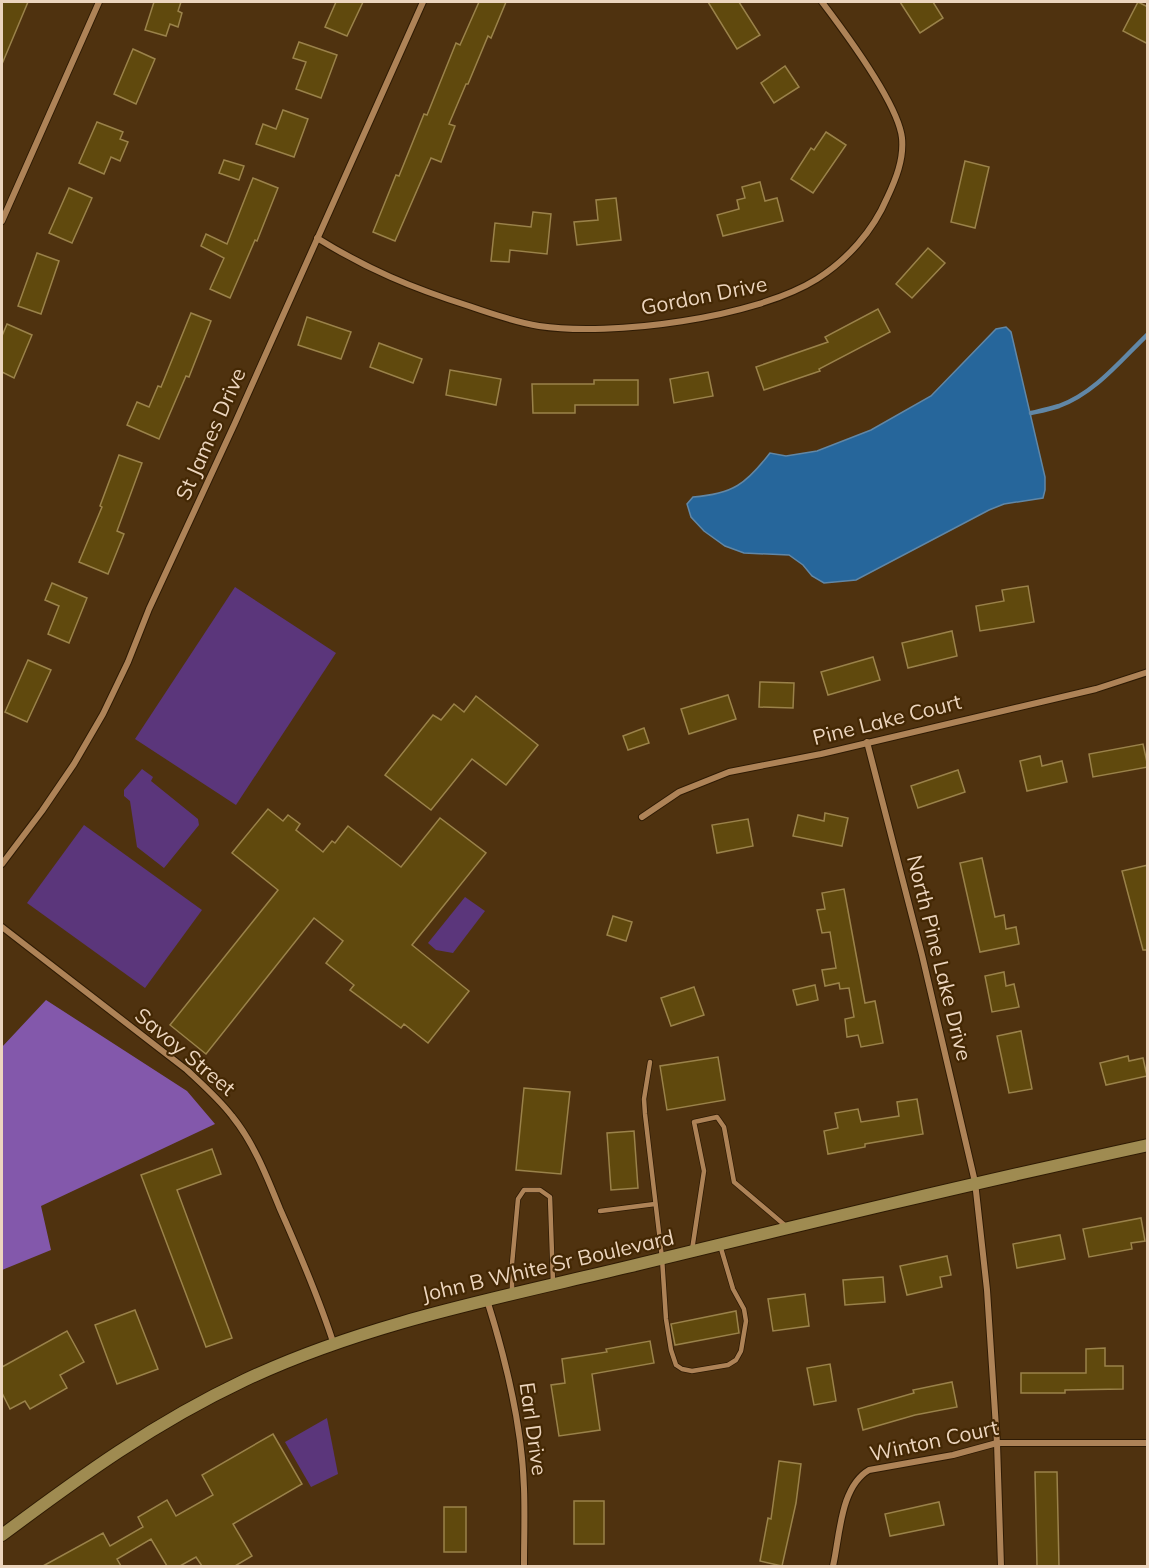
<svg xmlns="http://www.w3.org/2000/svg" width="1149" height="1568" font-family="Mulish,sans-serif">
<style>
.green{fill:#5b367b}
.forest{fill:#8358ab}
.water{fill:#26669b;stroke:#6187a6;stroke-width:1.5}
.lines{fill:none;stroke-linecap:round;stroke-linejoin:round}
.stream{stroke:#6187a6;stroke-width:4.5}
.building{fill:#60490d;stroke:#9a824a;stroke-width:1.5}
.service-casing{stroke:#2f1b04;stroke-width:6}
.minor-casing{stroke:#2f1b04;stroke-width:8}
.secondary-casing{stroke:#2f1b04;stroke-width:14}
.service{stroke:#ae8357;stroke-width:4.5}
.minor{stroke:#ae8357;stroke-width:6}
.secondary{stroke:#9f8b51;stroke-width:12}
.labels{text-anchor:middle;stroke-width:4.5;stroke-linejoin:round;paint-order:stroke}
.street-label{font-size:21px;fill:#ecd5be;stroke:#442804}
</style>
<rect width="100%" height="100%" fill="#4f320f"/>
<!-- green -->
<g class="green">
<path d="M235 587 336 653 236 805 135 739Z"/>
<path d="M142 769 153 777 151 781 198 819 199 825 164 868 137 847 130 801 124 796V790Z"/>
<path d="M84 825 202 910 145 988 27 903Z"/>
<path d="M465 897 485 911 453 953 436 950 428 943Z"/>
<path d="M327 1418 338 1474 311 1487 285 1442Z"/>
</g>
<!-- forest -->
<path class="forest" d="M46 1000 187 1091 215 1124 41 1206 51 1250 2 1270V1047Z"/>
<!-- water -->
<path class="water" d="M1006 327 1011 332 1045 477V490L1043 498 1004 504 989 510 856 580 824 583 812 576 803 565 789 555 744 553 725 546 704 531 691 517 687 504 693 497C733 494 746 484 770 453L786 456 817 451 871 430 931 396 996 329Z"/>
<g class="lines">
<!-- stream -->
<path class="stream" d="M1031 413C1040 411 1050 409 1059 406 1095 393 1121 360 1148 334"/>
</g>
<!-- building -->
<g class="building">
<path d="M2 2H28L2 64Z"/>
<path d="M154 2H181L178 11 182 13 178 27 170 24 166 36 145 30Z"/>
<path d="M336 2H363L347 36 325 27Z"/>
<path d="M479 2H506L491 38 488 36 468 84H466L449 124 455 126 441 162 431 158 395 241 373 232 396 175 399 176 424 114 427 115 456 43 460 45Z"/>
<path d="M708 2H739L760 35 737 49Z"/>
<path d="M900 2H933L943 18 920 33Z"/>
<path d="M1138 2 1148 7V44L1123 31Z"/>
<path d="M299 42 337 55 321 98 296 89 306 62 293 58Z"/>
<path d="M133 49 155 59 136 104 114 94Z"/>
<path d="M785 66 799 87 774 103 761 83Z"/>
<path d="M283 110 308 119 294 157 256 144 263 124 276 129Z"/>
<path d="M97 122 123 132 120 139 128 142 120 161 111 157 104 174 79 163Z"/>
<path d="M826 132 846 145 813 193 791 179 811 148 814 150Z"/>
<path d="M224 160 244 166 239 180 219 173Z"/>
<path d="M965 161 989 167 975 228 951 222Z"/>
<path d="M253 178 278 188 257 241 255 240 230 298 210 289 224 258 201 246 206 234 227 244Z"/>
<path d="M760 182 765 201 777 198 783 221 723 236 717 215 739 209 737 200 745 198 742 187Z"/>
<path d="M69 188 92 198 72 243 49 233Z"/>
<path d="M616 198 621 240 577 245 574 222 598 220 596 200Z"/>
<path d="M533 212 551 214 547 254 510 250 509 262 491 261 495 223 531 227Z"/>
<path d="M928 248 945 263 912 298 896 284Z"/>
<path d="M37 253 59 261 41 314 18 306Z"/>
<path d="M878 309 890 332 819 369 820 371 764 390 756 367 828 342 825 337Z"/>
<path d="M191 313 211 321 189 377 186 376 159 439 127 425 137 402 149 407 158 386 161 387Z"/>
<path d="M307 317 351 332 341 359 298 345Z"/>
<path d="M7 324 32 335 14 378 2 372V336Z"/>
<path d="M379 343 422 359 413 383 370 367Z"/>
<path d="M450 370 501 379 496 405 446 395Z"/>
<path d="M708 372 713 396 674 403 670 379Z"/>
<path d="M594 380H638V405H575V413H533L532 384H594Z"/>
<path d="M119 455 142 463 117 531 124 534 108 574 79 562 102 507 100 506Z"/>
<path d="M52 583 87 598 69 643 48 634 59 606 45 600Z"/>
<path d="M1028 586 1034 622 980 631 976 606 1004 601 1002 590Z"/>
<path d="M952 631 957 656 908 668 902 643Z"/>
<path d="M873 657 880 680 828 695 821 672Z"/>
<path d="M28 660 51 670 27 722 5 712Z"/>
<path d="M760 682 794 683 793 708 759 707Z"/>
<path d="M728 695 736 719 689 734 681 709Z"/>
<path d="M476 696 538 745 506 785 472 759 431 810 385 775 433 715 441 720 454 704 464 712Z"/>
<path d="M644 728 649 743 628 750 623 736Z"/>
<path d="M1143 744 1148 767 1093 777 1089 754Z"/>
<path d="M1040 756 1042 766 1062 761 1067 782 1027 791 1020 761Z"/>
<path d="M958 770 965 792 918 808 911 786Z"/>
<path d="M268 809 283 821 288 815 300 824 296 830 323 852 332 841 335 843 348 826 401 867 440 818 486 853 412 945 469 991 428 1043 404 1024 401 1028 350 990 354 985 326 963 343 941 314 918 206 1054 170 1025 278 890 232 853Z"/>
<path d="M825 813 848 818 842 846 793 836 798 815 824 821Z"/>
<path d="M748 819 753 846 717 853 712 825Z"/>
<path d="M982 858 995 917 1004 915 1006 929 1016 927 1019 944 980 952 960 863Z"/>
<path d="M1148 865V950H1143L1122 871Z"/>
<path d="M844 889 865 1003 875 1001 883 1043 861 1047 858 1035 847 1037 845 1019 854 1017 849 988 840 989 839 983 825 986 822 970 836 968 830 932 822 933 817 910 825 909 822 893Z"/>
<path d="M613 916 632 922 626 941 607 935Z"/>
<path d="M1004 972 1006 986 1014 984 1019 1007 992 1012 985 976Z"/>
<path d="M815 985 818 1000 797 1005 793 990Z"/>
<path d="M694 987 704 1015 671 1026 661 998Z"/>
<path d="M1021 1031 1032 1089 1009 1093 997 1036Z"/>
<path d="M1128 1056 1129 1061 1143 1058 1147 1076 1106 1085 1100 1063Z"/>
<path d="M718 1057 725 1100 667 1110 660 1066Z"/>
<path d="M524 1088 570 1092 561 1174 516 1170Z"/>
<path d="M917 1099 923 1134 865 1144V1147L828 1154 824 1131 838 1128 835 1113 858 1109 861 1122 899 1116 897 1102Z"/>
<path d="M634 1131 638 1188 611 1190 607 1133Z"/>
<path d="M212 1149 221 1174 177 1190 232 1338 206 1347 141 1175Z"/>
<path d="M1141 1218 1145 1241 1131 1243 1132 1249 1089 1257 1083 1229Z"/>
<path d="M1060 1235 1065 1259 1017 1268 1013 1244Z"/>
<path d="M947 1256 951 1275 940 1277 942 1287 907 1295 900 1266Z"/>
<path d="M883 1277 885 1302 845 1305 843 1280Z"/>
<path d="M805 1294 809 1326 773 1331 768 1299Z"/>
<path d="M135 1310 158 1369 117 1384 95 1325Z"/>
<path d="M736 1311 739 1333 675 1345 671 1324Z"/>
<path d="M67 1331 84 1362 60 1375 67 1388 30 1409 25 1401 10 1409 2 1393V1367Z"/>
<path d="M650 1341 654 1363 592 1374 600 1430 559 1436 551 1385 565 1383 562 1359 607 1352 606 1349Z"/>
<path d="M1105 1348V1366H1123V1389L1065 1390V1393H1021V1373H1086V1349Z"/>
<path d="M830 1364 836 1401 814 1405 807 1368Z"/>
<path d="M952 1382 957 1407 915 1415 863 1430 858 1409 914 1393 913 1390Z"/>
<path d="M273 1434 302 1484 233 1524 252 1556 235 1566H202L196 1557 180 1566H167L151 1539 117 1559 121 1566H43L103 1533 110 1546 143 1527 138 1517 167 1500 176 1516 213 1495 202 1475Z"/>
<path d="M779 1461 801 1464 796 1503 782 1566 760 1561 768 1518 771 1519Z"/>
<path d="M1035 1472H1057L1059 1566H1037Z"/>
<rect x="574" y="1501" width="30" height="43"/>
<path d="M939 1502 944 1525 890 1536 885 1514Z"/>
<rect x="444" y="1507" width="22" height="45"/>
</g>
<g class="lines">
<defs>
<g id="service">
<path d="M650 1062 644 1099 645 1114 662 1258 666 1319 671 1350 676 1365 682 1369 692 1371 728 1365 736 1360 741 1351 746 1321 744 1309 733 1289 720 1245"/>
<path d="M600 1211 655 1204"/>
<path d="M692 1250 704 1171 694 1122 717 1117 724 1127 734 1182 787 1227"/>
<path d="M512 1293V1264L518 1199 524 1190H540L550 1197 553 1283"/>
</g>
<g id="minor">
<path d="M2 221 99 2"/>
<path d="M317 238C367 269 412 288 469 306 492 314 515 322 539 326 611 337 755 318 817 279 847 260 873 231 887 198 896 179 904 159 902 138 898 103 844 31 822 2"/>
<path d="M867 742 922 955 975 1182 987 1290 997 1443 1001 1566"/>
<path d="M642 817 679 792 729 772 821 754 1096 689 1148 672"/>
<path d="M2 864 42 811 74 764 103 714 128 662 149 609 235 423 423 2"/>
<path d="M2 927 187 1070C203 1085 219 1099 232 1116 254 1143 267 1177 280 1209 300 1254 319 1298 334 1345"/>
<path d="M487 1300C506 1360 522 1425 524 1488 525 1514 524 1541 524 1566"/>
<path d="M833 1566C840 1536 840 1487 869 1470L953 1455 997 1443H1148"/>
</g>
<path id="secondary" d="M2 1535C81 1476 154 1423 245 1380 366 1323 498 1298 627 1267 800 1225 973 1183 1148 1145"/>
</defs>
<!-- service casing -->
<use href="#service" class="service-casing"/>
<!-- minor casing -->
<use href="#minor" class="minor-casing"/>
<!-- secondary casing -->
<use href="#secondary" class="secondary-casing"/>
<!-- service -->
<use href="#service" class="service"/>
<!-- minor -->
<use href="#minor" class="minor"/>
<!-- secondary -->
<use href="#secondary" class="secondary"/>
</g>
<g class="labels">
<!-- street labels -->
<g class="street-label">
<text transform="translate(704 296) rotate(-11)" y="7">Gordon Drive</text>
<text transform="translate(211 434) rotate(-66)" y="7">St James Drive</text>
<text transform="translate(887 720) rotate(-14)" y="7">Pine Lake Court</text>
<text transform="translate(939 958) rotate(76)" y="7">North Pine Lake Drive</text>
<text transform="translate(185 1052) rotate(40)" y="7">Savoy Street</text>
<text transform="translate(548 1266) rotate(-13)" y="7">John B White Sr Boulevard</text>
<text transform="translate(533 1429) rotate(82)" y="7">Earl Drive</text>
<text transform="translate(934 1441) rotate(-12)" y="7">Winton Court</text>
</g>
</g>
<!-- border -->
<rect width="1149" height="1568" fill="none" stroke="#ecd5be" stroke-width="6"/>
</svg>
